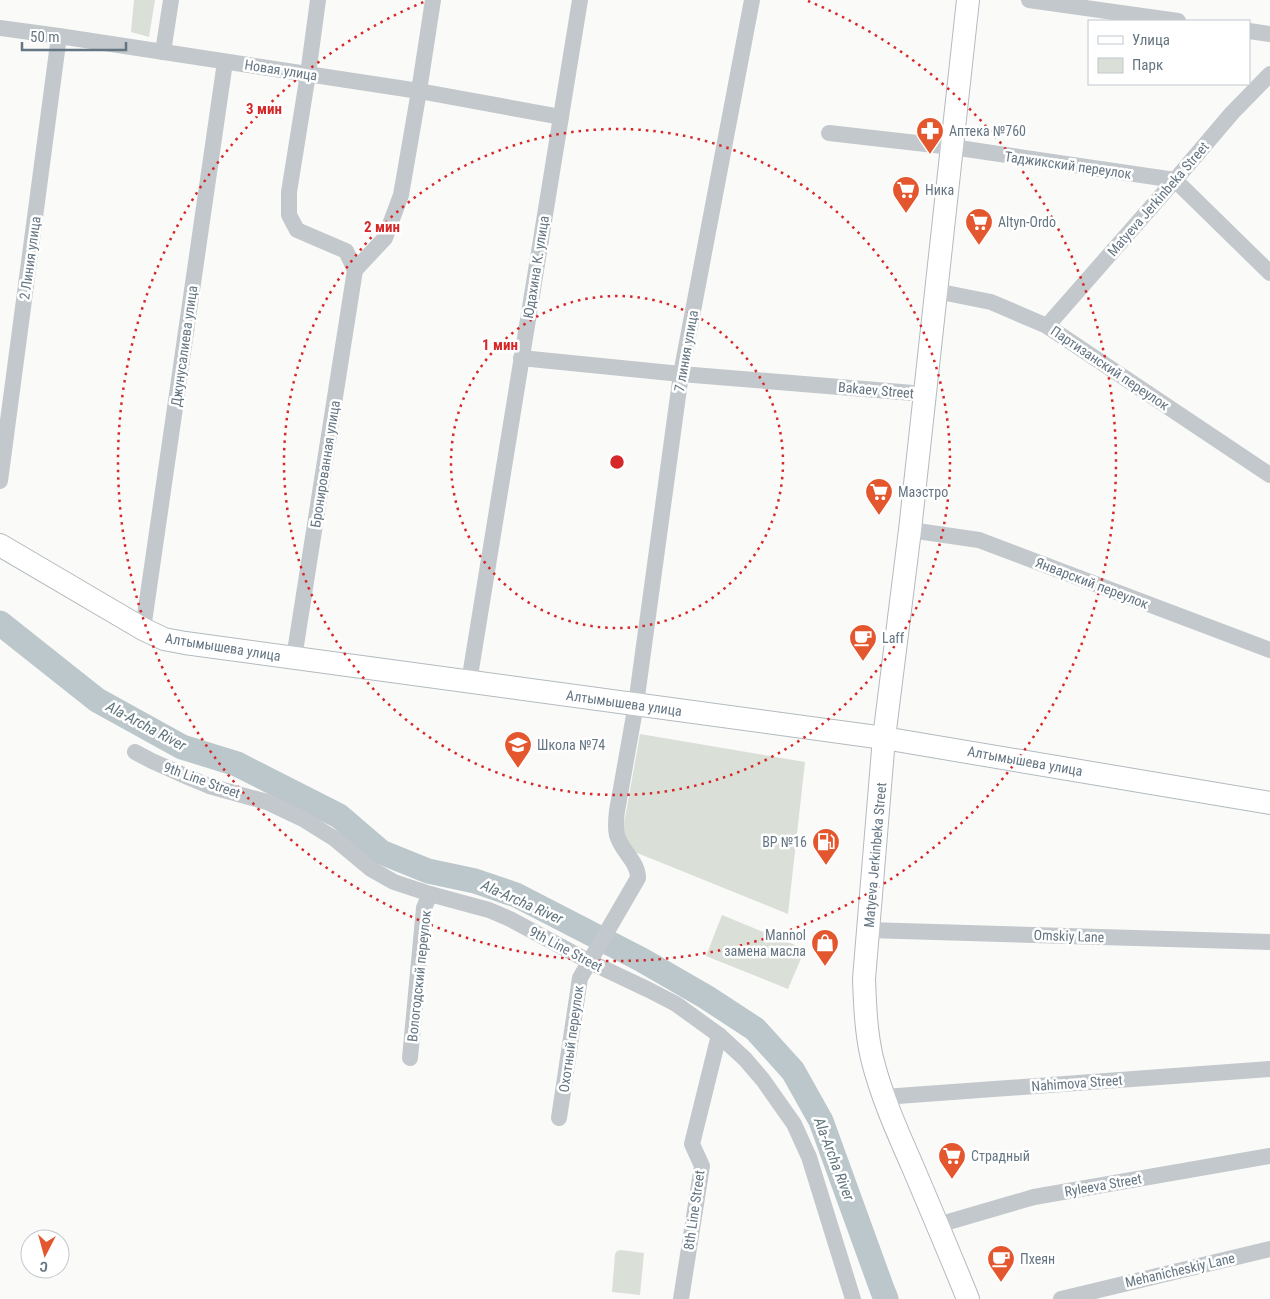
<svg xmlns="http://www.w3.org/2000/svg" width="1270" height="1299" font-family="'Roboto Condensed',sans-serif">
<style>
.green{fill:#dadfd7}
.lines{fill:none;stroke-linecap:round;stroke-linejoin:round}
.river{stroke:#bbc7cb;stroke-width:25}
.secondary-casing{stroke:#b3babf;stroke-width:24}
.street{stroke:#c3c8cc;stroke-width:16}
.secondary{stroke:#fff;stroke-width:22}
.ring{fill:none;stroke:#d62828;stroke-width:2.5;stroke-dasharray:2.5 5}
.labels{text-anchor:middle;stroke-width:5;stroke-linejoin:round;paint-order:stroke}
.street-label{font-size:14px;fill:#657683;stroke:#fff}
.poi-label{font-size:14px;fill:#657683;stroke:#fff;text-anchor:start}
.water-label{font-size:15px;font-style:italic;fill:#60757c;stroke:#fff}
.centre{fill:#d62828;stroke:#fff;stroke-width:2.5}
.ring-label{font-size:15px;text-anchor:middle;font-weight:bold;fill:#d62828;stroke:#fff;stroke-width:5;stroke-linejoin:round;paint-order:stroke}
</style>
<rect width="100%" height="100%" fill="#fafaf8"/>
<!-- green -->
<g class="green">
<path d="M134 0H155L149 37 131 32Z"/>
<path d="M640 734 805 762 788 914 620 846Z"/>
<path d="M722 915 805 949 788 989 706 956Z"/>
<path d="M621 1250 644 1253 640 1295 612 1292 615 1254 617 1251Z"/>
</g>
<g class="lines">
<!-- river -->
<path class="river" d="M0 623 97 700 182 747 237 764 339 816 381 852 428 871 475 881 516 895 642 960 706 997 755 1029 793 1071 821 1121 882 1289 886 1299"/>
<defs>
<g id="secondary">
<path d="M968 0 910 530 884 738 864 979C865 1006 866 1032 872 1058 881 1095 897 1131 912 1165 931 1210 950 1254 968 1299"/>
<path d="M0 545 143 629 164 639 185 643 884 738 1270 803"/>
</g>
</defs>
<!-- secondary casing -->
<use href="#secondary" class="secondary-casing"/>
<!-- street -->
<g class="street">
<path d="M1029 0 1178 21"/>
<path d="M0 28 59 36 419 91 561 117"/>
<path d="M1249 31 1270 34"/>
<path d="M163 52 171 0"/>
<path d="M829 133 952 147 1175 180 1270 273"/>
<path d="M355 270 385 238 401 195 419 91 433 0"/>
<path d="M936 291 991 302 1047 326 1270 475"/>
<path d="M1047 326 1175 180 1232 113 1270 74"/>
<path d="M521 358 681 374 925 394"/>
<path d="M0 481 59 36"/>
<path d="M910 530 979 540 1270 650"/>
<path d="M143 629 225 62"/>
<path d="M294 658 355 270 346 251 297 230 289 215V192L308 74 318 0"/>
<path d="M469 682 580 0"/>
<path d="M135 752 152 761 190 778 209 786 267 802 303 819 335 839 371 869 394 882 430 894 489 910 510 919 590 962 649 990 676 1004 719 1035 745 1059 763 1080 794 1124 809 1157 853 1299"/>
<path d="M868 930 1270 942"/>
<path d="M410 1058 424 908 430 894"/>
<path d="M884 1097 1270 1069"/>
<path d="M559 1118 580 978 638 878C638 861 621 851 617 835 615 827 616 819 617 811L636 704 681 374 752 0"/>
<path d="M938 1225 1034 1197 1270 1156"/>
<path d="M681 1299 702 1166 692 1144 719 1035"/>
<path d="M1061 1299 1270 1249"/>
</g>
<!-- secondary -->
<use href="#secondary" class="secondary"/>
</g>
<!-- distance rings -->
<g class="ring">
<circle cx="617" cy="462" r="166"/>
<circle cx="617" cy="462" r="333"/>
<path d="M808 1A499 499 0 1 1 426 1"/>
</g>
<!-- icons -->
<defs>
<symbol id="pharmacy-pin" viewBox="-11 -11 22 30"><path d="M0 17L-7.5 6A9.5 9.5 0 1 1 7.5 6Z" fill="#e4572e" stroke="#fff"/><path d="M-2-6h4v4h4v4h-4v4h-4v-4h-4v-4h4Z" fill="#fff"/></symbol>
<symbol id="supermarket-pin" viewBox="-11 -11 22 30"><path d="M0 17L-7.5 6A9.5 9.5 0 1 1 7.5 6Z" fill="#e4572e" stroke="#fff"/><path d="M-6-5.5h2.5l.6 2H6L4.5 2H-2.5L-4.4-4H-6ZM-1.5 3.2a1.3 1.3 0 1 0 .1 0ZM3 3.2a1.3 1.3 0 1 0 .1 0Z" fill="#fff"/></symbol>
<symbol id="cafe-pin" viewBox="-11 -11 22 30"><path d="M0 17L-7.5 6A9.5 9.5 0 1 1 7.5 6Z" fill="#e4572e" stroke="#fff"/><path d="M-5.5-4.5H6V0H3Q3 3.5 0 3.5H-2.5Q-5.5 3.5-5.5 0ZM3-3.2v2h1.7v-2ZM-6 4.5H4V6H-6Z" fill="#fff"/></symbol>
<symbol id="school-pin" viewBox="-11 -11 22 30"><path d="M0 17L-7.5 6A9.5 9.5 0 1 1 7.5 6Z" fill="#e4572e" stroke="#fff"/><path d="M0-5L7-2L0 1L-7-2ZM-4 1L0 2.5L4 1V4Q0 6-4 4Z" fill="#fff"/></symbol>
<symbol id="fuel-pin" viewBox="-11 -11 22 30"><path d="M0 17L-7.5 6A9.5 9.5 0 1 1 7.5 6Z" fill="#e4572e" stroke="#fff"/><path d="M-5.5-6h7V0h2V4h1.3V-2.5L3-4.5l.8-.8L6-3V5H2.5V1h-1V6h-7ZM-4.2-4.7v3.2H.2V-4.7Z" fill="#fff"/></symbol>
<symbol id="shop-pin" viewBox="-11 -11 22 30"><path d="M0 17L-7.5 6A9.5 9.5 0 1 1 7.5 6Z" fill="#e4572e" stroke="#fff"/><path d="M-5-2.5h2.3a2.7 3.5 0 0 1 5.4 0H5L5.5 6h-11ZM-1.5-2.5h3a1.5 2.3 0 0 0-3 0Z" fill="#fff"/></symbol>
</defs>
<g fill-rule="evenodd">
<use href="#pharmacy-pin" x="914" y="115" width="32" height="43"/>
<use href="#supermarket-pin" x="890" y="174" width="32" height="43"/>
<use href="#supermarket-pin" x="963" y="206" width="32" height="43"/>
<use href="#supermarket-pin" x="863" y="476" width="32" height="43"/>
<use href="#cafe-pin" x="847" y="622" width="32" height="43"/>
<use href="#school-pin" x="502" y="729" width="32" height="43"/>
<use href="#fuel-pin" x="810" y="826" width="32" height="43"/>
<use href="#shop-pin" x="809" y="927" width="32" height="43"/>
<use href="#supermarket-pin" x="936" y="1140" width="32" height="43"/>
<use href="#cafe-pin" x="985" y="1243" width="32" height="43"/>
</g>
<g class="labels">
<!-- street labels -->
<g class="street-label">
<text transform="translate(281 70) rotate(9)" y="5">Новая улица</text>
<text transform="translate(1068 165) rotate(8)" y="5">Таджикский переулок</text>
<text transform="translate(1158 199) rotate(-49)" y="5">Matyeva Jerkinbeka Street</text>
<text transform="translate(30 258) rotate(-82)" y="5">2 Линия улица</text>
<text transform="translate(536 267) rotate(-81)" y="5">Юдахина К. улица</text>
<text transform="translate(184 346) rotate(-82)" y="5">Джунусалиева улица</text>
<text transform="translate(686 351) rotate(-80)" y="5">7 линия улица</text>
<text transform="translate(1110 368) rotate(34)" y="5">Партизанский переулок</text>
<text transform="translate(876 390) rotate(5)" y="5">Bakaev Street</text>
<text transform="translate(325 464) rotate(-81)" y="5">Бронированная улица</text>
<text transform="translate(1092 583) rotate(21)" y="5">Январский переулок</text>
<text transform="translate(223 647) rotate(9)" y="5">Алтымышева улица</text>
<text transform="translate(624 703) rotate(8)" y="5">Алтымышева улица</text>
<text transform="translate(1025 761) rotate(10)" y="5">Алтымышева улица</text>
<text transform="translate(202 780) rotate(20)" y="5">9th Line Street</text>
<text transform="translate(875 855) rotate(-85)" y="5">Matyeva Jerkinbeka Street</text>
<text transform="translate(1069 936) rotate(2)" y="5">Omskiy Lane</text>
<text transform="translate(566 949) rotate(28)" y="5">9th Line Street</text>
<text transform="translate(419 976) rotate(-84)" y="5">Вологодский переулок</text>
<text transform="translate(571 1039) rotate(-82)" y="5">Охотный переулок</text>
<text transform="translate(1077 1083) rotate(-4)" y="5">Nahimova Street</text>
<text transform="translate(1103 1185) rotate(-10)" y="5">Ryleeva Street</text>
<text transform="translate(694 1210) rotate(-82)" y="5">8th Line Street</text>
<text transform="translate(1180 1270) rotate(-13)" y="5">Mehanicheskiy Lane</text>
</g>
<!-- poi labels -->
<g class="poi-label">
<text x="949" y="136">Аптека №760</text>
<text x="925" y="195">Ника</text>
<text x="998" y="227">Altyn-Ordo</text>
<text x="898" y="497">Маэстро</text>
<text x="882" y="643">Laff</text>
<text x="537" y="750">Школа №74</text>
<text x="807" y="847" text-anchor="end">BP №16</text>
<text x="806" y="940" text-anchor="end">Mannol<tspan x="806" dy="16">замена масла</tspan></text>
<text x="971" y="1161">Страдный</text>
<text x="1020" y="1264">Пхеян</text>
</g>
<!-- water labels -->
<g class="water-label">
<text transform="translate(146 726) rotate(28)" y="5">Ala-Archa River</text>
<text transform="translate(522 902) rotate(24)" y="5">Ala-Archa River</text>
<text transform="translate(834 1159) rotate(69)" y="5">Ala-Archa River</text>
</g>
</g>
<circle cx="617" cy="462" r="8" class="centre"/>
<g class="ring-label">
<text x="264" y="114">3 мин</text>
<text x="382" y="232">2 мин</text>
<text x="500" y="350">1 мин</text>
</g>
<!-- legend -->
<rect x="1088" y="20" width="162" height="65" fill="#ffffff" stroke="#c1c8cd"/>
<rect x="1098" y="36" width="25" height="8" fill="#ffffff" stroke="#c1c8cd"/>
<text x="1132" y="45" font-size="15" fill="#657683">Улица</text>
<rect x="1098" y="58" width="25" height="15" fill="#dadfd7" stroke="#c1c8cd"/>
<text x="1132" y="70" font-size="15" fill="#657683">Парк</text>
<!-- north arrow -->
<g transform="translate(45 1254) rotate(186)"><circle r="24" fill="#ffffff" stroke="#c1c8cd"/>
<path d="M0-4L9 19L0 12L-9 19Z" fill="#e4572e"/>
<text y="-8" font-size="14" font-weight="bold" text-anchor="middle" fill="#657683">С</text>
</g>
<!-- scale -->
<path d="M22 42v8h104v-8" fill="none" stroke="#657683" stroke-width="2.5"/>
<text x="30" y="42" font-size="15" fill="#657683" stroke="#ffffff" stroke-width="4" paint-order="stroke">50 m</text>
</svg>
